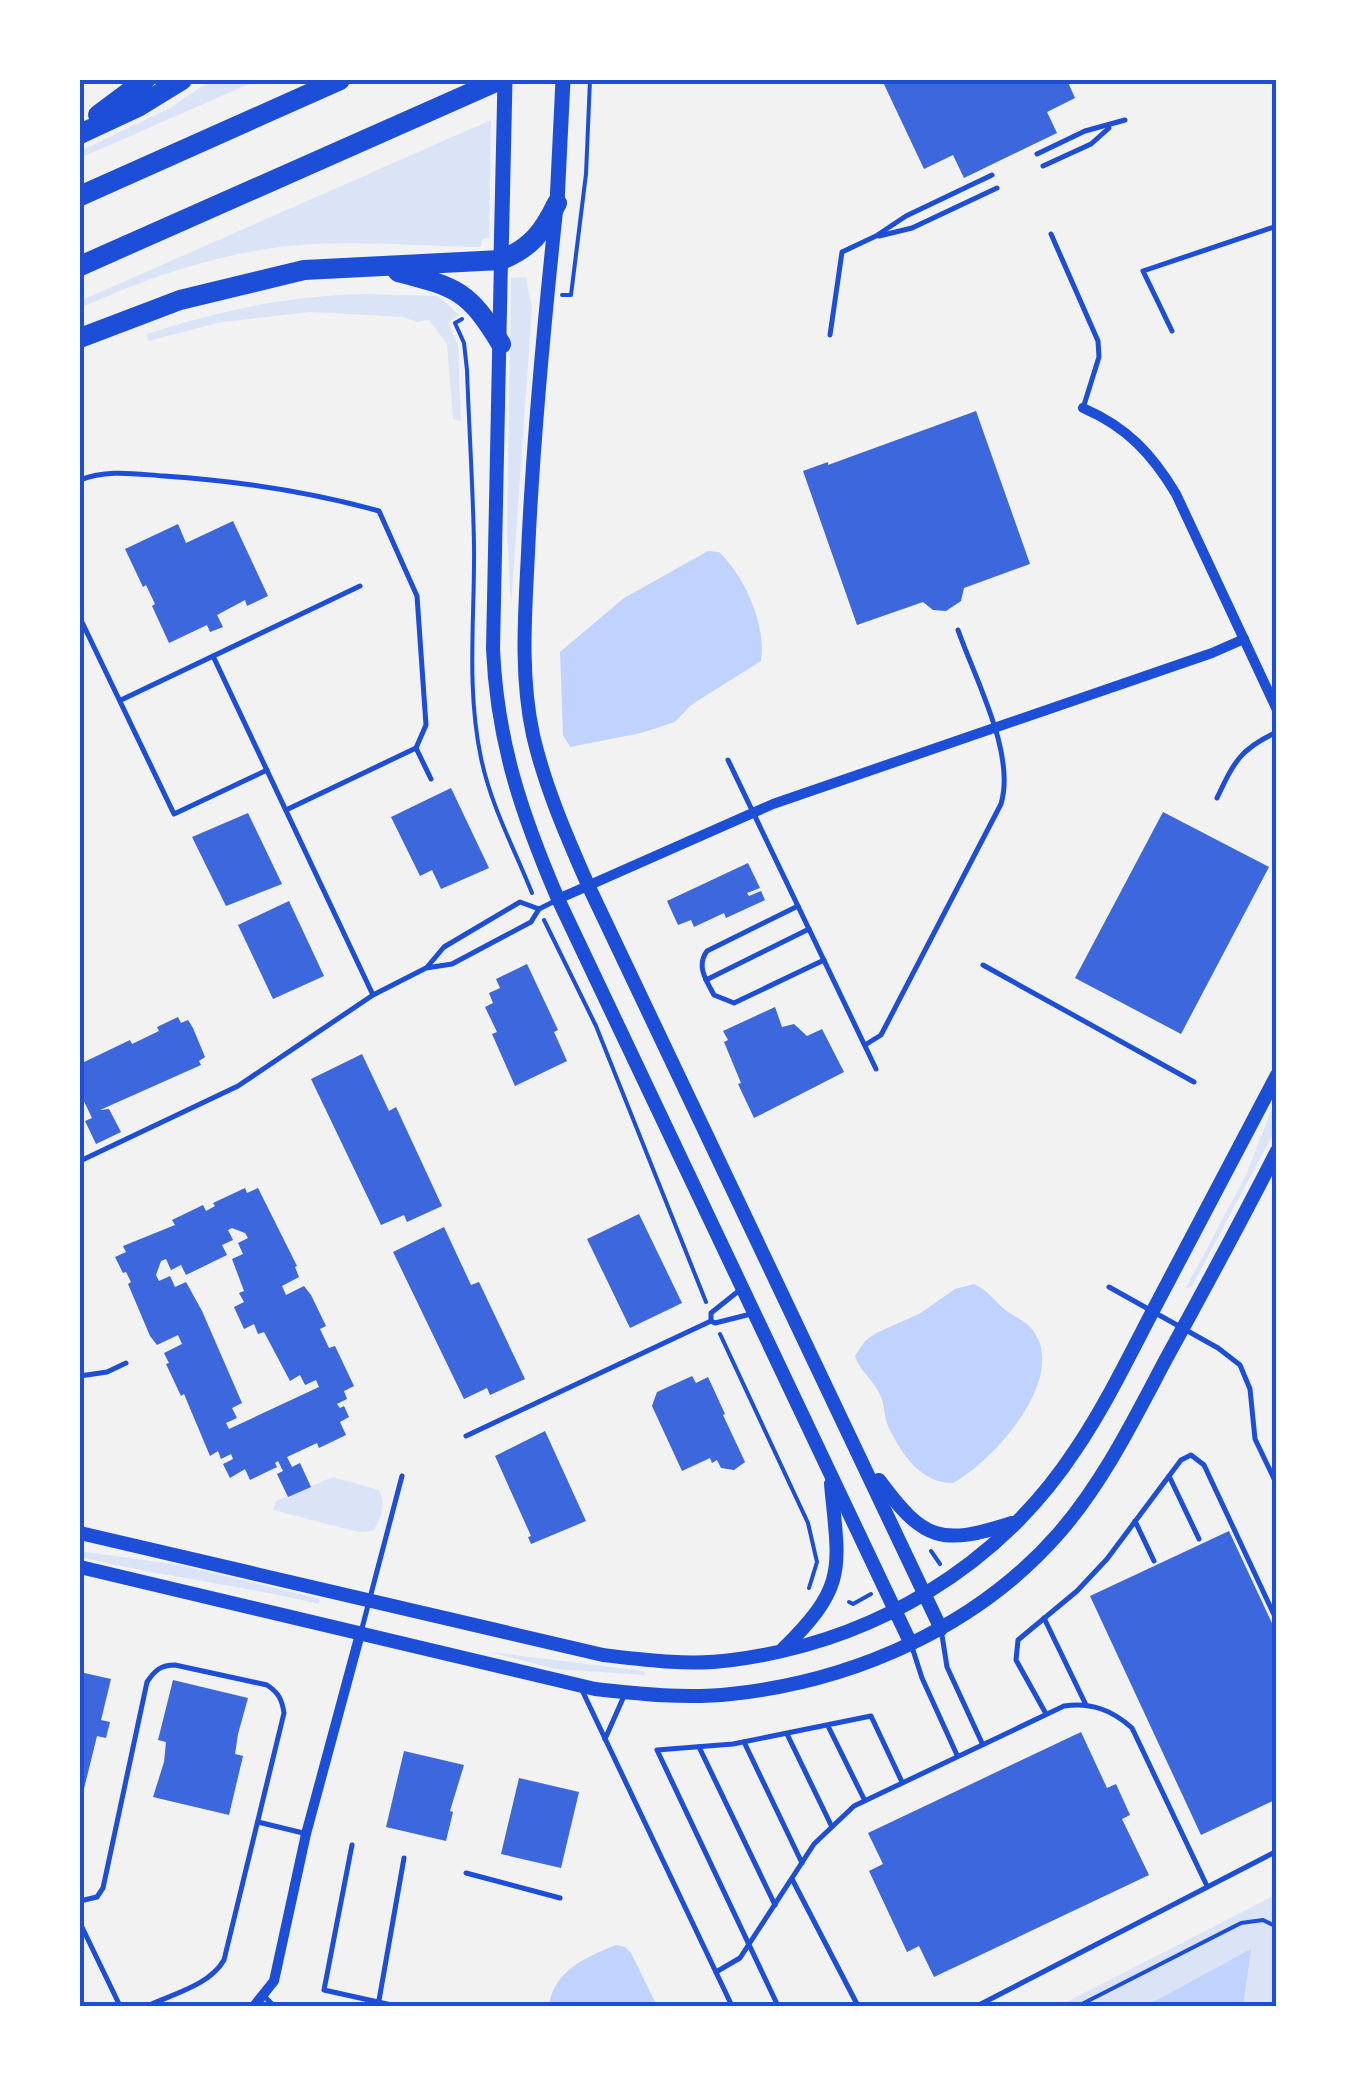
<svg xmlns="http://www.w3.org/2000/svg" width="1357" height="2086" font-family="'Public Sans',sans-serif">
<style>
.green{fill:#dbe4f7}
.water{fill:#bfd3fe}
.building{fill:#3d67dc;fill-rule:evenodd}
.lines{fill:none;stroke-linecap:round;stroke-linejoin:round}
.path{stroke:#1d4ed8;stroke-width:4}
.service{stroke:#1d4ed8;stroke-width:5}
.minor{stroke:#1d4ed8;stroke-width:10}
.tertiary{stroke:#1d4ed8;stroke-width:14}
.secondary{stroke:#1d4ed8;stroke-width:15}
.motorway{stroke:#1d4ed8;stroke-width:20}
.neatline{fill:none;stroke:#1d4ed8;stroke-width:4}
</style>
<rect width="100%" height="100%" fill="#f2f2f2"/>
<!-- green -->
<g class="green">
<path d="M211 80H258L80 158V151L170 108Z"/>
<path d="M491 120 489 238 482 239 481 247C415 246 346 239 280 247 210 256 144 279 80 308V301Z"/>
<path d="M526 277 532 307 511 607 507 529 511 278Z"/>
<path d="M368 294 438 296 459 315 448 323 458 345 461 421 453 419 447 344 429 320 416 322 403 317 310 312 222 322 148 341 147 334C220 310 291 295 368 294Z"/>
<path d="M1277 1095V1127L1192 1286 1186 1288 1246 1175Z"/>
<path d="M333 1477 379 1490C386 1504 382 1518 373 1531L358 1532 273 1510 276 1501Z"/>
<path d="M80 1551 179 1565 320 1599 319 1604C239 1585 159 1576 80 1557Z"/>
<path d="M489 1652 644 1671 645 1675 556 1669Z"/>
<path d="M1277 1894V2006H1059Z"/>
</g>
<!-- water -->
<g class="water">
<path d="M708 551 719 552C744 575 767 626 761 661L691 705 675 722 641 733 570 747 563 735 560 652 624 598Z"/>
<path d="M974 1284C987 1290 993 1299 1003 1308 1012 1316 1027 1321 1034 1332 1067 1380 993 1461 953 1483 921 1483 902 1455 889 1428 884 1419 885 1407 881 1397 875 1381 860 1372 855 1356L865 1341 876 1333 919 1314 955 1289Z"/>
<path d="M616 1945 625 1947 631 1953 657 2006H549C553 1971 586 1957 616 1945Z"/>
<path d="M1251 1949 1243 2006H1146Z"/>
</g>
<!-- building -->
<g class="building">
<path d="M882 80H1067L1075 98 1047 112 1057 133 964 178 953 155 924 169Z"/>
<path d="M976 411 1030 564 964 588 961 601 946 611 933 610 923 602 857 625 803 471 828 462V465Z"/>
<path d="M233 521 268 596 247 606 245 600 217 615 223 627 210 632 207 625 169 643 152 606 155 604 146 585 143 587 125 549 178 524 186 543Z"/>
<path d="M451 788 489 868 441 889 432 870 420 876 391 817Z"/>
<path d="M1163 812 1269 867 1181 1034 1075 978Z"/>
<path d="M248 813 282 884 226 906 192 837Z"/>
<path d="M748 863 760 888 747 893 749 896 761 891 765 900 726 918 724 913 694 927 691 920 678 925 667 901Z"/>
<path d="M289 901 324 976 273 999 238 925Z"/>
<path d="M527 964 558 1030 554 1032 567 1061 515 1086 492 1034 497 1032 485 1007 493 1003 489 993 500 988 496 979Z"/>
<path d="M775 1007 782 1027 794 1024 807 1036 822 1029 844 1072 754 1118 738 1084 741 1083 724 1042 728 1040 723 1031Z"/>
<path d="M178 1017 181 1023 188 1020 193 1028 205 1057 199 1061 201 1065 100 1110 109 1109 121 1132 96 1144 85 1121 92 1118 80 1093V1064L130 1040 132 1044 159 1031 157 1027Z"/>
<path d="M362 1054 389 1111 396 1107 442 1206 407 1222 404 1215 381 1225 311 1079Z"/>
<path d="M245 1188 247 1193 258 1188 297 1266 295 1267 299 1277 282 1286 286 1295 304 1286 311 1295 326 1326 320 1329 329 1348 335 1346 354 1386 344 1391 347 1399 337 1404 340 1408 344 1406 349 1417 340 1422 346 1435 319 1448 317 1443 287 1457 292 1467 300 1463 311 1487 288 1497 277 1474 283 1471 278 1461 275 1463 277 1467 250 1480 245 1469 230 1478 223 1464 233 1459 231 1454 221 1459 218 1451 210 1456 184 1394 181 1396 166 1364 169 1363 164 1353 182 1344 178 1335 157 1345 150 1336 128 1284 131 1282 126 1272 123 1273 115 1257 126 1252 123 1246 175 1225 172 1220 203 1205 206 1211 215 1206 213 1203ZM232 1228 245 1233 248 1238 238 1243 243 1254 232 1259 244 1291 239 1293 244 1302 234 1307 244 1329 254 1324 258 1334 264 1332 290 1381 300 1375 305 1385 316 1380 319 1387 229 1429 226 1423 237 1418 232 1408 242 1403 202 1311 186 1282 175 1287 170 1276 159 1281 156 1275 161 1261 166 1259 171 1270 181 1265 186 1275 227 1255 222 1245 233 1240 228 1230Z"/>
<path d="M639 1214 682 1303 630 1328 587 1239Z"/>
<path d="M444 1227 471 1285 479 1282 525 1379 490 1395 487 1388 464 1399 393 1252Z"/>
<path d="M692 1376 696 1383 708 1377 725 1414 723 1415 745 1462 734 1470 721 1468 717 1460 712 1463 710 1458 682 1471 652 1406 657 1392Z"/>
<path d="M545 1431 586 1521 531 1544 528 1537 531 1536 495 1456Z"/>
<path d="M1229 1531 1277 1634V1799L1201 1835 1090 1596Z"/>
<path d="M80 1672 111 1679 101 1720 110 1722 106 1738 97 1736 81 1801Z"/>
<path d="M173 1680 248 1698 238 1734 235 1754 243 1756 229 1815 153 1797 164 1762 166 1742 158 1740Z"/>
<path d="M1081 1732 1107 1788 1116 1784 1130 1815 1122 1819 1149 1875 934 1977 919 1946 907 1952 869 1871 883 1864 868 1833Z"/>
<path d="M404 1751 464 1765 450 1811 453 1812 446 1841 386 1827Z"/>
<path d="M519 1778 579 1792 561 1868 501 1854Z"/>
</g>
<g class="lines">
<!-- path -->
<g class="path">
<path d="M562 295H571L586 174 590 80"/>
<path d="M462 319 455 323 464 343 467 370C469 428 473 487 474 545 475 616 466 687 481 758 491 806 514 848 532 893"/>
<path d="M544 920 596 1026 706 1302"/>
<path d="M720 1334 808 1523 817 1562 809 1588"/>
<path d="M931 1551 940 1564"/>
<path d="M849 1602 853 1604 871 1594"/>
<path d="M1078 2006 1241 1923 1263 1920 1277 1927"/>
<path d="M1276 2006 1277 1987"/>
</g>
<!-- service -->
<g class="service">
<path d="M1037 154 1085 131 1125 120"/>
<path d="M1043 166 1091 144 1109 128"/>
<path d="M1051 234 1098 341 1099 357 1084 405"/>
<path d="M879 236 912 228 997 188"/>
<path d="M1172 331 1143 271 1277 226"/>
<path d="M830 335 842 252 876 236 906 216 992 175"/>
<path d="M80 480C107 469 135 474 164 476 238 481 307 491 379 511L417 596 426 725 416 748 286 810"/>
<path d="M80 618 174 814 267 770"/>
<path d="M213 656 373 995"/>
<path d="M121 700 360 586"/>
<path d="M416 748 431 779"/>
<path d="M728 760 876 1069"/>
<path d="M1217 798C1234 762 1240 749 1277 732"/>
<path d="M798 906 707 951C696 966 706 980 714 995L734 1003 824 960"/>
<path d="M983 965 1194 1082"/>
<path d="M428 966 444 947 520 902 539 909"/>
<path d="M706 980 809 929"/>
<path d="M865 1045 881 1035 1001 804C1016 754 975 679 958 630"/>
<path d="M80 1161 238 1086 373 995 426 968 452 964 531 922 539 909 555 901"/>
<path d="M1109 1287 1218 1348 1240 1365 1250 1389 1255 1439 1277 1485"/>
<path d="M711 1321V1313L741 1289"/>
<path d="M80 1376 107 1372 126 1363"/>
<path d="M466 1436 711 1321 715 1323 751 1314"/>
<path d="M1169 1476 1199 1539"/>
<path d="M1135 1521 1154 1561"/>
<path d="M1044 1618 1086 1705"/>
<path d="M941 1629 947 1667 982 1743"/>
<path d="M361 1632 402 1476"/>
<path d="M912 1647 922 1678 957 1755"/>
<path d="M581 1688 732 2006"/>
<path d="M1045 1712 1016 1660 1018 1640 1077 1591 1107 1559 1181 1460 1191 1455 1204 1465 1277 1621"/>
<path d="M828 1726 864 1799"/>
<path d="M787 1734 831 1825"/>
<path d="M605 1739 624 1696"/>
<path d="M744 1742 802 1863"/>
<path d="M699 1747 775 1905"/>
<path d="M258 1822 303 1833"/>
<path d="M352 1845 324 1990 396 2006"/>
<path d="M466 1873 560 1898"/>
<path d="M792 1879 858 2006"/>
<path d="M80 1901 97 1897 103 1888 147 1682C155 1670 161 1665 175 1665L267 1685C279 1693 282 1700 284 1713L224 1960C210 1985 173 1994 147 2006"/>
<path d="M80 1923 120 2006"/>
<path d="M716 1972 740 1958 814 1844 854 1806 1064 1706C1091 1702 1112 1710 1132 1728L1207 1886"/>
<path d="M264 1996 274 2006"/>
<path d="M378 2006 404 1858"/>
<path d="M778 2006 657 1750 733 1744 871 1716 902 1782"/>
<path d="M977 2006 1277 1851"/>
</g>
<!-- minor -->
<g class="minor">
<path d="M1083 408C1127 427 1152 454 1176 494L1277 710"/>
<path d="M558 899 773 804 1212 653 1244 639"/>
<path d="M254 2006 274 1981 306 1834 360 1634"/>
</g>
<!-- tertiary -->
<g class="tertiary">
<path d="M556 211C544 324 533 439 528 553 525 614 520 675 533 735 545 787 567 837 588 885L941 1629"/>
<path d="M501 260 493 649C497 742 522 815 558 899L911 1644"/>
<path d="M879 1480C924 1541 941 1546 1012 1523"/>
<path d="M80 1533 603 1655C645 1660 689 1666 732 1660 872 1642 998 1568 1076 1449 1107 1403 1131 1352 1157 1303 1197 1227 1237 1151 1277 1075"/>
<path d="M80 1567 595 1689C640 1694 686 1699 731 1694 854 1681 977 1627 1059 1533 1104 1481 1134 1419 1166 1359 1204 1290 1241 1221 1277 1151"/>
<path d="M783 1649C848 1585 839 1569 831 1484"/>
</g>
<!-- secondary -->
<g class="secondary">
<path d="M557 203 563 80"/>
<path d="M501 260 505 80"/>
</g>
<!-- motorway -->
<g class="motorway">
<path d="M98 115 145 80"/>
<path d="M80 134 138 107 182 80"/>
<path d="M80 196 340 80"/>
<path d="M80 266 500 80"/>
<path d="M398 272C457 287 469 291 501 344"/>
<path d="M80 338 180 300 304 270 501 260C531 248 543 232 557 203"/>
</g>
</g>
<!-- border -->
<rect width="1357" height="2086" fill="none" stroke="#ffffff" stroke-width="165"/>
<rect x="82" y="82" width="1192" height="1922" class="neatline"/>
</svg>
